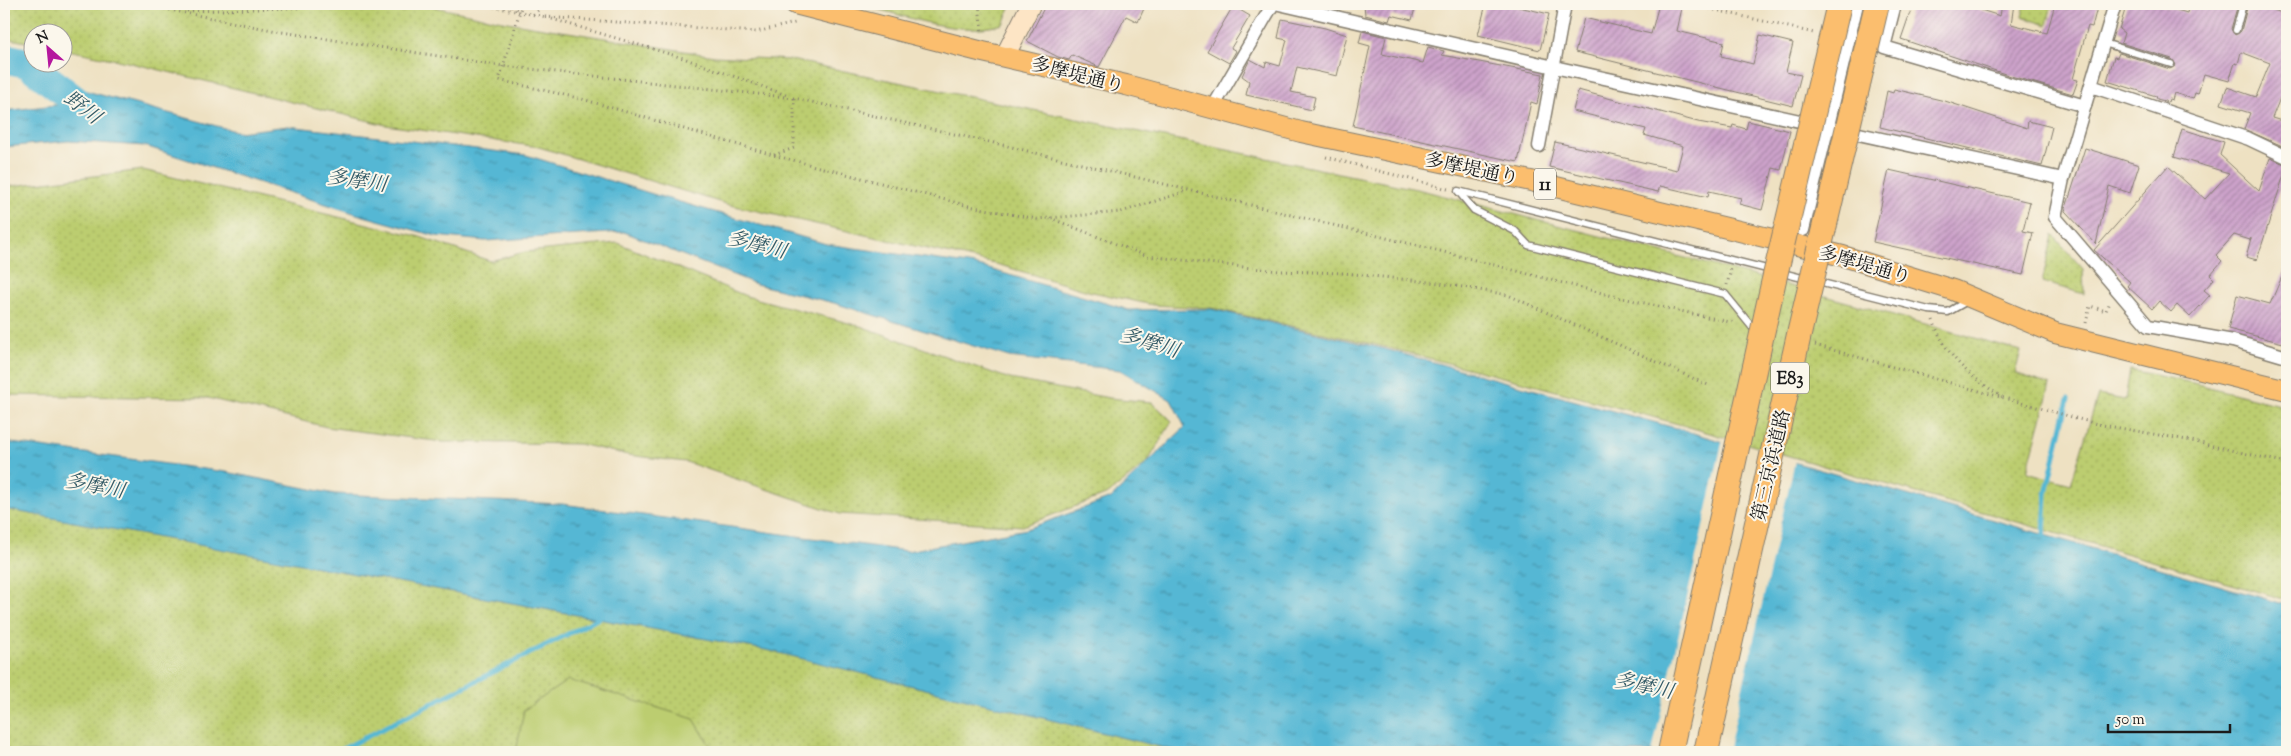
<svg xmlns="http://www.w3.org/2000/svg" width="2291" height="756" font-family="'Sorts Mill Goudy','Noto Serif JP',serif">
<style>
.grass{fill:url(#grass-dots);stroke:#6c7446}
.garden{fill:#bccd6f;stroke:#6c7446}
.water{fill:url(#water-ripples);stroke:#386a78}
.pier{fill:#eee1c2}
.lines{fill:none;stroke-linecap:round;stroke-linejoin:round}
.stream{stroke:#55b7d4;stroke-width:5}
.river{stroke:#55b7d4;stroke-width:30}
.building{fill:url(#building-hatch)}
.lane-casing{stroke:#857e6f;stroke-width:9}
.street-casing{stroke:#857e6f;stroke-width:15}
.secondary-casing{stroke:#857e6f;stroke-width:21}
.primary-casing{stroke:#857e6f;stroke-width:22}
.path{stroke:#857e6f;stroke-width:3;stroke-dasharray:1 4;stroke-linecap:butt}
.lane{stroke:#fff;stroke-width:6}
.street{stroke:#fff;stroke-width:12}
.secondary{stroke:#fde5c5;stroke-width:19}
.primary{stroke:#fbbe6e;stroke-width:20}
.highway-bridge-casing{stroke:#857e6f;stroke-width:26;stroke-linecap:butt}
.highway-bridge{stroke:#fbbe6e;stroke-width:24}
.labels{text-anchor:middle;stroke-width:4;stroke-linejoin:round;paint-order:stroke}
.shield{fill:#fbf7ec;stroke:#5f5e5a;stroke-width:1}
.shield-label{font-size:18px;font-weight:bold;fill:#1c1c1c}
.street-label{font-size:19px;fill:#1c1c1c;stroke:#fbf7ec}
.water-label{font-size:20px;font-style:italic;fill:#335a66;stroke:#fbf7ec}
</style>
<defs>
<pattern id="grass-dots" width="8" height="8" patternUnits="userSpaceOnUse" patternTransform="scale(1.25)"><rect width="8" height="8" fill="#bccd6f"/><path d="M2 2h.1M6 6h.1" fill="none" stroke="#a1af60" stroke-width="1.8" stroke-linecap="round"/></pattern>
<pattern id="water-ripples" width="26" height="14" patternUnits="userSpaceOnUse" patternTransform="scale(1.25)"><rect width="26" height="14" fill="#55b7d4"/><path d="M2 4q2-2 4 0t4 0M15 11q2-2 4 0t4 0" fill="none" stroke="#4694ab"/></pattern>
<pattern id="building-hatch" width="6" height="6" patternUnits="userSpaceOnUse" patternTransform="scale(1.25)"><rect width="6" height="6" fill="#cda3cb"/><path d="M-1 1l2-2M0 6l6-6M5 7l2-2" fill="none" stroke="#a684a4"/></pattern>
</defs>
<rect width="100%" height="100%" fill="#fbf7ec"/>
<filter id="ink" filterUnits="userSpaceOnUse"><feTurbulence type="fractalNoise" baseFrequency=".02" numOctaves="2"/><feDisplacementMap in="SourceGraphic" scale="10" xChannelSelector="R" yChannelSelector="G"/><feConvolveMatrix kernelMatrix="1 2 1 2 8 2 1 2 1" color-interpolation-filters="sRGB"/></filter>
<filter id="wash" filterUnits="userSpaceOnUse"><feTurbulence type="fractalNoise" baseFrequency=".0096" numOctaves="4" result="noise"/><feDisplacementMap in="SourceGraphic" scale="20" xChannelSelector="R" yChannelSelector="G"/><feGaussianBlur stdDeviation="1.12" result="paint"/><feColorMatrix in="noise" values="0 0 0 0 0 0 0 0 0 0 0 0 0 0 0 0 0 1.4 0 .05"/><feComposite in="paint" operator="in"/></filter>
<g filter="url(#wash)">
<rect width="100%" height="100%" fill="#eee1c2"/>
<!-- grass -->
<g class="grass">
<path d="M4 4H420L507 22 714 56 791 60 1421 190 1751 275 2021 351 2015 373 2050 385 2027 472 2071 484 2098 395 2125 400 2130 370 2193 383 2287 407V600L1682 425 1534 385 1381 346 1211 308 1153 305 1088 291 1000 265 726 204 539 147 386 125 127 62 63 49 62 32H32V43L4 38Z"/>
<path d="M860 4H1012L1003 24C958 38 903 15 860 4Z"/>
<path d="M2025 4H2052L2047 25 2022 17Z"/>
<path d="M143 170 417 236 490 261 525 252 618 243 746 296 860 326 1010 379 1109 398 1152 402 1172 421 1147 463 1108 494 1023 526 840 514 686 462 628 455 579 444 443 442 327 427 208 398 4 395V187Z"/>
<path d="M2053 235 2083 269 2084 294 2042 282Z"/>
<path d="M4 508 770 649 1184 752H4Z"/>
</g>
<!-- garden -->
<path class="garden" d="M568 680 694 719 714 752H516L524 710Z"/>
<!-- water -->
<path class="water" d="M75 88 239 132 288 126 526 155 659 196 826 244 975 265 1129 310 1211 309 1381 348 1679 429 2287 605V752H1181L771 651 4 509V442L226 472 335 494 562 504 907 551 1027 529 1111 498 1185 427 1171 400 1120 370 1009 357 834 303 756 284 624 232 485 241 436 236 360 215 145 146 68 141 4 147V111L64 104Z"/>
<!-- pier -->
<path class="pier" d="M1723 439 1795 461 1728 752H1652Z"/>
<g class="lines">
<!-- stream -->
<g class="stream">
<path d="M2044 535 2046 494 2068 399"/>
<path d="M337 752 601 617"/>
</g>
<!-- river -->
<path class="river" d="M4 58 27 63 103 122"/>
</g>
<g id="blocks">
<!-- building -->
<g class="building">
<path d="M1046 4H1146L1138 22 1126 16 1099 67 1072 55 1069 60 1058 57 1027 41Z"/>
<path d="M1364 4H1416L1412 20 1391 15 1389 21 1365 15Z"/>
<path d="M1486 4H1506L1549 14 1540 50 1478 35Z"/>
<path d="M1659 4 1682 8 1677 31 1724 42 1721 56 1753 64 1760 35 1793 43 1786 72 1801 75 1793 106 1575 52 1584 18 1651 34Z"/>
<path d="M1913 4H1969L1968 6 2000 16 2002 4H2014L2011 24 2047 33 2055 4H2098L2092 27 2088 26 2073 79 2078 80 2073 94 2011 76 1901 39Z"/>
<path d="M2127 4H2157L2187 13 2189 4H2238L2231 29 2235 35 2241 31 2248 4H2269L2268 8 2287 15V81L2272 118 2282 121 2285 113H2287V148L2244 129 2250 113 2221 104 2227 87 2256 97 2270 63 2241 52 2238 64 2235 63 2229 81 2204 74 2198 94 2195 93 2193 99 2174 93 2172 100 2169 99 2168 102 2157 99 2156 96 2107 81 2114 57 2117 58 2119 53 2170 69 2176 65 2172 59 2121 43 2124 33 2119 29Z"/>
<path d="M1233 6 1250 16 1231 48 1236 51 1229 63 1207 51Z"/>
<path d="M1282 19 1325 28 1347 35 1337 76 1297 67 1291 92 1315 97 1312 110 1246 95 1249 81 1242 76 1250 59 1265 67 1266 62 1280 66 1287 40 1278 38Z"/>
<path d="M1362 31 1386 37 1382 54 1423 63 1428 47 1444 51 1442 55 1543 74 1537 104 1531 102 1518 162 1353 126 1370 46 1359 43Z"/>
<path d="M1894 89 1945 101 2027 128 2028 121 2052 127 2042 166 1880 127 1887 91 1893 93Z"/>
<path d="M1578 90 1698 122 1732 128 1733 125 1746 129 1748 121 1790 131 1781 170 1773 168 1762 210 1739 204 1741 198 1709 191 1708 197 1660 186 1658 192 1549 167 1555 142 1677 170 1683 146 1644 135 1646 129 1573 111Z"/>
<path d="M2182 129 2224 142 2220 155 2259 191 2270 158 2287 165 2257 260 2246 257 2251 238 2250 240 2234 235 2216 255 2222 261 2210 275 2214 279 2204 290 2210 295 2190 317 2177 305 2171 312 2159 301 2152 309 2127 286 2130 282 2094 250 2168 166 2205 199 2229 173 2174 157Z"/>
<path d="M2085 148 2139 165 2130 193 2109 186 2096 244 2065 211Z"/>
<path d="M1889 170 2030 202 2023 231 2033 233 2023 275 1873 242Z"/>
<path d="M2287 265V344L2228 329 2237 295 2270 304Z"/>
</g>
</g>
</g>
<g filter="url(#ink)">
<use href="#blocks" fill-opacity="0" stroke="#857e6f" stroke-width="1"/>
<g class="lines">
<defs>
<g id="lane">
<path d="M2236 30 2243 4"/>
<path d="M2104 43 2171 64"/>
<path d="M1458 191 1929 310 1948 312 1969 300"/>
<path d="M1459 192 1474 210 1515 231 1528 245 1725 294 1752 327"/>
</g>
<g id="street">
<path d="M1279 4 1554 67 2063 179"/>
<path d="M1895 4 1884 47 2085 106"/>
<path d="M2115 4 2063 179 2055 217 2148 326 2233 341 2287 357"/>
<path d="M2091 86 2249 139 2287 157"/>
<path d="M1212 109 1273 4"/>
<path d="M1539 146 1565 4"/>
<path d="M1803 230 1857 4"/>
</g>
<path id="secondary" d="M1005 56 1031 4"/>
<path id="primary" d="M795 4 983 52 1126 85 1301 132 1531 181 1843 256 1953 290 2055 333 2287 390"/>
</defs>
<!-- lane casing -->
<use href="#lane" class="lane-casing"/>
<!-- street casing -->
<use href="#street" class="street-casing"/>
<!-- secondary casing -->
<use href="#secondary" class="secondary-casing"/>
<!-- primary casing -->
<use href="#primary" class="primary-casing"/>
<!-- path -->
<g class="path">
<path d="M140 4 282 32 503 66 794 98 1003 145 1444 252 1613 296 1734 323"/>
<path d="M479 4 546 17"/>
<path d="M507 4 517 10"/>
<path d="M522 4 499 80 582 99 773 155 969 206 1037 219 1121 212 1187 191"/>
<path d="M979 4 982 33"/>
<path d="M1690 4 1814 33"/>
<path d="M187 11 421 4 481 5"/>
<path d="M533 14 547 4"/>
<path d="M545 17 756 32 795 23"/>
<path d="M552 19 683 58 789 96"/>
<path d="M774 155 794 148V98"/>
<path d="M1326 157 1448 189"/>
<path d="M1050 218 1147 256 1279 271 1344 273 1439 283 1508 295 1708 385"/>
<path d="M1727 285 1731 269"/>
<path d="M1933 320C1947 359 1969 375 2002 397"/>
<path d="M2086 323 2090 306 2106 311 2109 301"/>
<path d="M1815 345 2097 424 2187 440 2287 463"/>
</g>
<!-- lane -->
<use href="#lane" class="lane"/>
<!-- street -->
<use href="#street" class="street"/>
<!-- secondary -->
<use href="#secondary" class="secondary"/>
<!-- primary -->
<use href="#primary" class="primary"/>
<defs>
<g id="highway-bridge">
<path d="M1670 752 1773 284 1839 4"/>
<path d="M1706 752 1800 330 1877 4"/>
</g>
</defs>
<!-- highway-bridge casing -->
<use href="#highway-bridge" class="highway-bridge-casing"/>
<!-- highway-bridge -->
<use href="#highway-bridge" class="highway-bridge"/>
</g>
</g>
<g class="labels">
<!-- shield labels -->
<g class="shield">
<rect x="1534" y="168.5" width="22" height="31" rx="4"/>
<rect x="1771" y="362.5" width="38" height="31" rx="4"/>
</g>
<g class="shield-label">
<text x="1545" y="190">11</text>
<text x="1790" y="384">E83</text>
</g>
<!-- street labels -->
<g class="street-label">
<text transform="translate(1078 74) rotate(14)" y="7">多摩堤通り</text>
<text transform="translate(1472 168) rotate(12)" y="7">多摩堤通り</text>
<text transform="translate(1865 264) rotate(16)" y="7">多摩堤通り</text>
<text transform="translate(1770 465) rotate(-77)" y="7">第三京浜道路</text>
</g>
<!-- water labels -->
<g class="water-label">
<text transform="translate(83 107) rotate(37)" y="7">野川</text>
<text transform="translate(357 180) rotate(8)" y="7">多摩川</text>
<text transform="translate(757 244) rotate(14)" y="7">多摩川</text>
<text transform="translate(1150 342) rotate(17)" y="7">多摩川</text>
<text transform="translate(95 485) rotate(11)" y="7">多摩川</text>
<text transform="translate(1644 685) rotate(12)" y="7">多摩川</text>
</g>
</g>
<!-- margin -->
<rect width="2291" height="756" fill="none" stroke="#fbf7ec" stroke-width="20"/>
<!-- north arrow -->
<g transform="translate(48 48) rotate(333)"><circle r="24" fill="#fbf7ec" stroke="#a29f99"/>
<path d="M0-4L9 19L0 12L-9 19Z" fill="#b5179e"/>
<text y="-8" font-size="14" font-weight="bold" text-anchor="middle" fill="#1c1c1c">N</text>
</g>
<!-- scale -->
<path d="M2108 724v8h122v-8" fill="none" stroke="#1c1c1c" stroke-width="2.5"/>
<text x="2116" y="724" font-size="15" fill="#1c1c1c" stroke="#fbf7ec" stroke-width="4" paint-order="stroke">50 m</text>
</svg>
